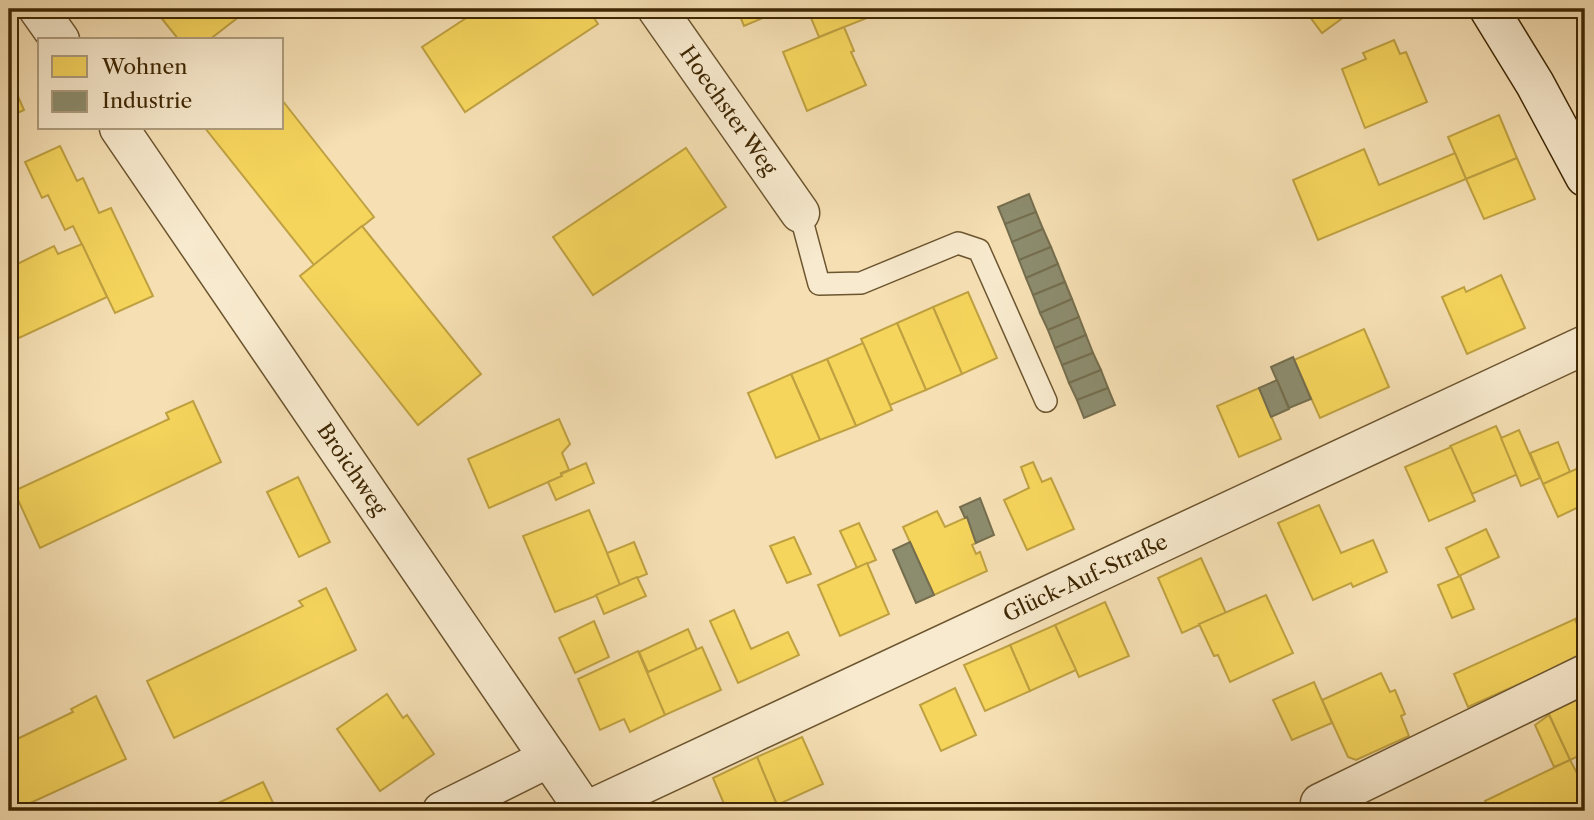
<svg xmlns="http://www.w3.org/2000/svg" width="1594" height="820" font-family="'Libre Caslon Text',serif">
<style>
.homes{fill:#f6d55c;stroke:#bfa141;stroke-width:2}
.industry{fill:#8c8c6e;stroke:#756e4e;stroke-width:2}
.lines{fill:none;stroke-linecap:round;stroke-linejoin:round}
.service-casing{stroke:#6c552f;stroke-width:24}
.minor-casing{stroke:#6c552f;stroke-width:41}
.secondary-casing{stroke:#3e2703;stroke-width:41}
.service{stroke:#f8eace;stroke-width:21}
.minor{stroke:#f8eace;stroke-width:38}
.secondary{stroke:#f8eace;stroke-width:38}
.labels{text-anchor:middle;stroke-width:7;stroke-linejoin:round;paint-order:stroke}
.street-label{font-size:21px;fill:#3e2703;stroke:#f8eace}
</style>
<rect width="100%" height="100%" fill="#f5dfb3"/>
<filter id="stains"><feTurbulence type="fractalNoise" baseFrequency=".00286" numOctaves="4"/><feColorMatrix values="0 0 0 0 .2 0 0 0 0 .09 0 0 0 0 .02 0 0 0 .5 -.17"/></filter>
<radialGradient id="worn" r=".72"><stop offset=".6" stop-color="#630" stop-opacity="0"/><stop offset="1" stop-color="#630" stop-opacity=".3"/></radialGradient>
<!-- homes -->
<g class="homes">
<path d="M154 9H249L209 40H179Z"/>
<path d="M480 9H588L598 24 465 112 422 47Z"/>
<path d="M737 9H784L744 26Z"/>
<path d="M833 9H863L867 18 819 37 811 18Z"/>
<path d="M1304 9H1355L1322 33Z"/>
<path d="M844 27 854 51 851 52 866 85 807 111 783 52Z"/>
<path d="M1394 40 1400 54 1406 52 1427 102 1365 128 1342 69 1366 59 1363 53Z"/>
<path d="M9 76 24 110 9 117Z"/>
<path d="M282 100 374 217 314 265 205 128H282Z"/>
<path d="M1499 115 1517 158 1466 179 1448 137Z"/>
<path d="M60 146 77 181 83 178 99 213 111 208 153 296 115 313 73 226 65 230 48 195 42 198 25 162Z"/>
<path d="M686 148 726 207 593 295 553 237Z"/>
<path d="M1364 149 1379 185 1455 153 1466 179 1318 240 1293 180Z"/>
<path d="M1517 158 1535 199 1484 219 1466 179Z"/>
<path d="M362 226 481 374 418 425 300 276Z"/>
<path d="M82 244 107 297 19 338 18 336 9 340V277L10 276 9 268 54 246 58 254Z"/>
<path d="M1501 275 1525 328 1467 354 1442 297 1464 287 1466 292Z"/>
<path d="M968 292 997 358 962 374 933 307Z"/>
<path d="M933 307 962 374 926 390 897 323Z"/>
<path d="M897 323 926 390 890 405 861 339Z"/>
<path d="M1364 329 1389 387 1320 418 1294 360Z"/>
<path d="M863 343 892 410 856 426 827 359Z"/>
<path d="M827 359 856 426 820 440 791 374Z"/>
<path d="M791 374 820 440 776 458 748 393Z"/>
<path d="M1259 388 1281 439 1239 457 1217 406Z"/>
<path d="M193 401 221 462 40 548 14 491 169 419 166 413Z"/>
<path d="M559 419 570 444 562 453 569 470 561 473 562 476 489 508 468 459Z"/>
<path d="M1496 426 1518 474 1472 494 1450 446Z"/>
<path d="M1519 430 1540 478 1521 486 1501 438Z"/>
<path d="M1558 442 1570 472 1543 484 1530 453Z"/>
<path d="M1451 447 1475 501 1429 521 1405 467Z"/>
<path d="M1033 462 1042 482 1051 478 1074 529 1027 550 1004 500 1029 488 1021 467Z"/>
<path d="M586 463 594 483 556 500 548 482 562 476 561 474Z"/>
<path d="M1585 465V504L1558 517 1543 484Z"/>
<path d="M298 477 330 542 299 557 267 492Z"/>
<path d="M1319 505 1341 553 1373 540 1387 572 1353 587 1351 583 1313 600 1278 523Z"/>
<path d="M589 510 621 586 555 612 523 536Z"/>
<path d="M937 511 945 527 967 517 976 543 972 545 976 554 980 552 987 571 934 595 903 527Z"/>
<path d="M859 523 876 560 857 568 840 531Z"/>
<path d="M1486 529 1499 557 1459 576 1446 548Z"/>
<path d="M794 537 811 574 787 583 770 546Z"/>
<path d="M634 542 647 574 620 585 607 553Z"/>
<path d="M1201 558 1226 613 1182 633 1158 578Z"/>
<path d="M867 563 889 614 840 636 818 585Z"/>
<path d="M1460 576 1474 609 1452 618 1438 585Z"/>
<path d="M637 577 646 596 604 614 596 595Z"/>
<path d="M326 588 356 650 174 738 147 681 303 606 299 601Z"/>
<path d="M1266 595 1293 653 1230 682 1218 655 1214 656 1199 624Z"/>
<path d="M1105 602 1129 656 1079 677 1055 625Z"/>
<path d="M734 610 751 649 788 632 799 655 738 683 710 621Z"/>
<path d="M1585 614V643L1575 619Z"/>
<path d="M1575 619 1585 643V654L1468 707 1454 674Z"/>
<path d="M594 621 609 657 575 673 559 638Z"/>
<path d="M1055 625 1076 670 1030 691 1010 645Z"/>
<path d="M688 629 697 650 648 672 639 652Z"/>
<path d="M1010 645 1030 691 985 711 964 665Z"/>
<path d="M702 647 721 690 665 715 646 673Z"/>
<path d="M638 651 665 715 630 732 624 719 600 730 578 679Z"/>
<path d="M1381 673 1390 692 1395 690 1405 714 1401 716 1409 736 1356 760 1348 757 1322 700Z"/>
<path d="M1314 682 1332 723 1292 740 1273 700Z"/>
<path d="M955 688 976 735 941 751 920 705Z"/>
<path d="M1585 691V753L1570 760 1547 710Z"/>
<path d="M387 694 403 718 407 715 434 754 380 791 337 729Z"/>
<path d="M96 696 126 759 13 811H9V743L73 712 71 709Z"/>
<path d="M1549 715 1570 760 1554 767 1535 725Z"/>
<path d="M802 737 823 784 777 805 757 757Z"/>
<path d="M757 757 777 805 763 811H727L713 778Z"/>
<path d="M1570 760 1585 788V811H1491L1485 801Z"/>
<path d="M263 782 277 811H201Z"/>
</g>
<!-- industry -->
<g class="industry">
<path d="M1029 194 1036 212 1005 224 998 207Z"/>
<path d="M1036 212 1043 229 1012 242 1005 224Z"/>
<path d="M1043 229 1051 247 1019 260 1012 242Z"/>
<path d="M1051 247 1058 264 1026 278 1019 260Z"/>
<path d="M1058 264 1065 282 1033 295 1026 278Z"/>
<path d="M1065 282 1072 299 1040 313 1033 295Z"/>
<path d="M1072 299 1079 317 1048 330 1040 313Z"/>
<path d="M1079 317 1086 335 1055 348 1048 330Z"/>
<path d="M1086 335 1093 353 1062 365 1055 348Z"/>
<path d="M1093 353 1101 370 1069 383 1062 365Z"/>
<path d="M1293 357 1311 399 1289 408 1271 367Z"/>
<path d="M1101 370 1108 388 1077 400 1069 383Z"/>
<path d="M1277 380 1289 409 1271 417 1259 388Z"/>
<path d="M1108 388 1115 405 1084 418 1077 400Z"/>
<path d="M980 498 994 535 976 543 967 517 965 518 960 507Z"/>
<path d="M910 542 934 595 916 603 893 550Z"/>
</g>
<g class="lines">
<defs>
<path id="service" d="M800 213 819 284 861 283 958 243 979 250 1046 401"/>
<g id="minor">
<path d="M38 9 60 40"/>
<path id="s1" d="M657 9 800 213"/>
<path id="s2" d="M119 128 585 811"/>
<path d="M1320 803 1585 674"/>
<path d="M442 811 549 758"/>
<path id="s3" d="M586 811 1585 345"/>
</g>
<path id="secondary" d="M1489 9 1535 84 1585 177"/>
</defs>
<!-- service casing -->
<use href="#service" class="service-casing"/>
<!-- minor casing -->
<use href="#minor" class="minor-casing"/>
<!-- secondary casing -->
<use href="#secondary" class="secondary-casing"/>
<!-- service -->
<use href="#service" class="service"/>
<!-- minor -->
<use href="#minor" class="minor"/>
<!-- secondary -->
<use href="#secondary" class="secondary"/>
</g>
<g class="labels">
<!-- street labels -->
<g class="street-label">
<text dy="7" stroke="none"><textPath href="#s1" startOffset="124">Hoechster Weg</textPath></text>
<text dy="7" stroke="none"><textPath href="#s2" startOffset="413">Broichweg</textPath></text>
<text dy="7" stroke="none"><textPath href="#s3" startOffset="551">Glück-Auf-Straße</textPath></text>
</g>
</g>
<!-- margin -->
<rect width="1594" height="820" fill="none" stroke="#f5dfb3" stroke-width="35"/>
<rect x="10" y="10" width="1573" height="799" fill="none" stroke="#3e2703" stroke-width="3.5"/>
<rect x="18" y="18" width="1559" height="785" fill="none" stroke="#3e2703" stroke-width="2"/>
<!-- legend -->
<rect x="38" y="38" width="245" height="91" fill="#f8eace" stroke="#ae9c7d" stroke-width="2"/>
<rect x="52" y="56" width="35" height="21" fill="#f6d55c" stroke="#ae9c7d" stroke-width="2"/>
<text x="102" y="74" font-size="21" fill="#3e2703">Wohnen</text>
<rect x="52" y="91" width="35" height="21" fill="#8c8c6e" stroke="#ae9c7d" stroke-width="2"/>
<text x="102" y="108" font-size="21" fill="#3e2703">Industrie</text>
<rect width="100%" height="100%" filter="url(#stains)"/>
<rect width="100%" height="100%" fill="url(#worn)"/>
</svg>
